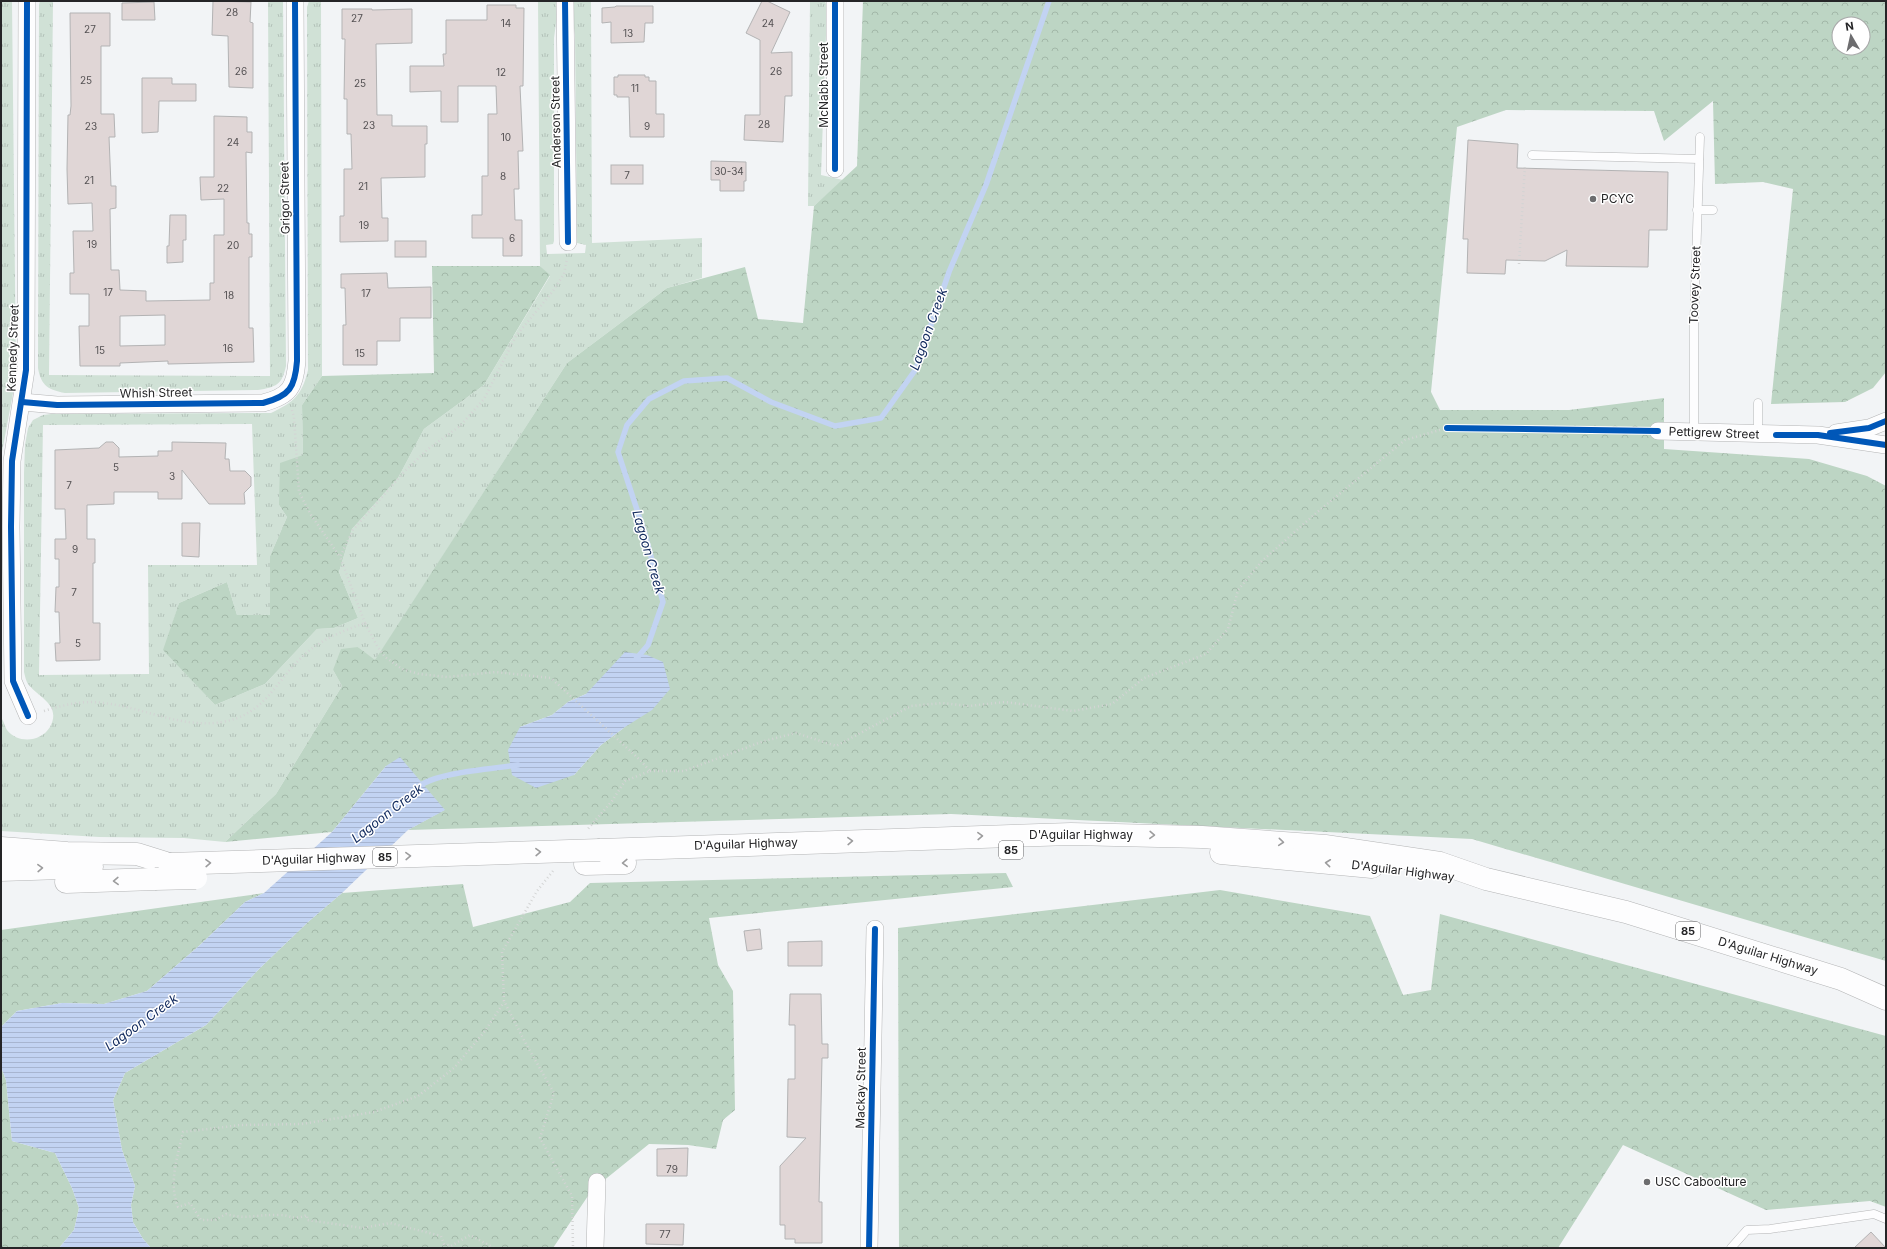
<svg xmlns="http://www.w3.org/2000/svg" width="1887" height="1249" font-family="Inter,sans-serif">
<style>
.grass{fill:url(#grass-tufts);fill-rule:evenodd}
.forest{fill:url(#forest-crowns);fill-rule:evenodd}
.water{fill:url(#water-rules)}
.lines{fill:none;stroke-linecap:round;stroke-linejoin:round}
.stream{stroke:#c2d3f2;stroke-width:5.5}
.building{fill:#e0d6d6;stroke:#b3b3b4;fill-rule:evenodd}
.lane-casing{stroke:#b4b5b6;stroke-width:9}
.street-casing{stroke:#b4b5b6;stroke-width:18}
.highway-casing{stroke:#b4b5b6;stroke-width:23}
.path{stroke:#d3d4d4;stroke-width:2.5;stroke-dasharray:1 3;stroke-linecap:butt}
.lane{stroke:#fdfdfe;stroke-width:8}
.street{stroke:#fdfdfe;stroke-width:17}
.highway{stroke:#fdfdfe;stroke-width:22}
.highway-bridge-casing{stroke:#b4b5b6;stroke-width:23;stroke-linecap:butt}
.highway-bridge{stroke:#fdfdfe;stroke-width:22}
.cycleway-casing{stroke:#fff;stroke-width:8}
.cycleway{stroke:#0057b8;stroke-width:6}
.oneway{stroke:#9c9c9d}
.poi-dot{fill:#6d6d6f;stroke:#fff;stroke-width:1.5}
.labels{text-anchor:middle;stroke-width:3;stroke-linejoin:round;paint-order:stroke}
.number-label{font-size:10px;fill:#545153}
.shield{fill:#fff;stroke:#666668;stroke-width:1}
.shield-label{font-size:11px;font-weight:bold;fill:#252527}
.street-label{font-size:12px;fill:#252527;stroke:#fff}
.poi-label{font-size:12px;fill:#252527;stroke:#fff;text-anchor:start}
.water-label{font-size:13px;font-style:italic;fill:#142d60;stroke:#fff}
</style>
<defs>
<pattern id="grass-tufts" width="24" height="20" patternUnits="userSpaceOnUse"><rect width="24" height="20" fill="#d0e1d6"/><path d="M3 7l-1-3M5 7V3M7 7l1-3M15 17l-1-3M17 17v-4M19 17l1-3" fill="none" stroke="#b2c1b8"/></pattern>
<pattern id="forest-crowns" width="20" height="18" patternUnits="userSpaceOnUse"><rect width="20" height="18" fill="#bdd5c4"/><path d="M2 6a3 3 0 1 1 6 0M12 15a3 3 0 1 1 6 0" fill="none" stroke="#a2b7a8"/></pattern>
<pattern id="water-rules" width="6" height="5" patternUnits="userSpaceOnUse"><rect width="6" height="5" fill="#c2d3f2"/><path d="M0 2.5h6" fill="none" stroke="#a7b5d0"/></pattern>
</defs>
<rect width="100%" height="100%" fill="#f2f4f6"/>
<!-- grass -->
<g class="grass">
<path d="M1 1 12 2 16 377 2 452V719C4 722 5 727 7 730 18 744 41 742 50 727 62 705 38 697 28 684 26 681 25 676 24 672V473L25 445 28 428 33 420 43 415 51 414 271 413C294 402 302 395 308 370L307 7 309 1H321L322 376 302 405 303 455 279 505 287 517 270 556V615H237L227 582 179 603 164 650 215 705 265 684 317 629 334 628 358 618 339 572 352 529 398 478 424 429 484 385 550 276 540 266 538 1H559L554 38V241L553 244 546 245 547 254 585 253 586 245 577 243 575 35 570 1H591L592 243 702 238V278L667 288 567 363 375 661 358 647 333 670 342 686 276 794 225 842 184 838 99 837 1 831ZM252 424 257 565H148L149 674 39 675 43 425Z"/>
<path d="M40 1H53L49 375 270 376 268 1H283L286 366C282 385 276 387 258 390L65 393C49 390 41 386 38 368L39 5Z"/>
<path d="M810 1H825L827 7 821 175 843 180 814 206H808Z"/>
</g>
<!-- forest -->
<g class="forest">
<path d="M863 1H1886V372L1873 388 1845 402 1771 404 1793 189 1763 182 1715 184 1713 101 1664 141 1654 111 1506 110 1457 127 1431 392 1440 410H1569L1664 398V449L1809 459 1867 476 1886 486V961L1472 839 951 814 408 830 444 810 386 766 332 832 225 842 276 794 342 686 333 670 341 649 358 647 375 660 567 363 667 288 745 267 758 319 803 323 814 206 857 166ZM1839 24H1863V48H1839ZM586 694 625 727 601 745 574 775 520 727 552 715 568 702Z"/>
<path d="M432 266H540L550 275 484 385 424 429 398 478 352 529 339 572 358 618 334 628 317 629 265 684 215 705 163 650 179 603 227 582 237 615H270V556L287 517 279 505 280 463 303 455 302 405 322 376 434 373Z"/>
<path d="M1006 873 1013 887 709 918 718 965 733 991 735 1110 723 1120 716 1149 688 1145 649 1144 592 1190 553 1248H151L143 1239 133 1222 131 1205 135 1186 122 1150 113 1100 125 1073 206 1025 260 968 308 922 342 893 463 884 473 927 570 902 590 883Z"/>
<path d="M1220 890 1370 916 1403 995 1431 990 1440 914 1886 1036V1207L1870 1201 1766 1210 1623 1145 1558 1248H899L898 928Z"/>
<path d="M264 893 245 902 200 945 147 991 104 1004 62 1003 17 1011 1 1027V930Z"/>
<path d="M1 1067 6 1080 12 1141 55 1153 72 1188 79 1208 74 1230 59 1248H1Z"/>
</g>
<!-- water -->
<g class="water">
<path d="M625 652 647 655 663 662 670 689 652 710 625 727 601 745 574 775 536 788 512 775 508 750 520 727 552 715 568 702 586 694Z"/>
<path d="M400 757 445 810 408 830 342 893 308 922 260 968 206 1025 125 1073 113 1100 122 1150 135 1186 131 1205 133 1222 143 1239 151 1248H59L74 1230 79 1208 72 1188 55 1153 12 1141 6 1080 1 1067V1027L17 1011 62 1003 104 1004 147 991 200 945 245 902 264 893 332 832 386 766Z"/>
</g>
<g class="lines">
<!-- stream -->
<g class="stream">
<path d="M636 659 648 645 663 602 645 534 618 452 627 425 649 399 684 381 727 378 771 402 835 426 881 418 916 369 949 272 986 185 1049 1"/>
<path d="M416 788C436 772 492 769 518 765"/>
</g>
</g>
<!-- building -->
<g class="building">
<path d="M213 1 251 2 250 22 253 23V88L229 87 228 36 212 35Z"/>
<path d="M762 1H767L790 12 771 53 792 52V96H785L783 142 744 140 745 115H760V40L746 33Z"/>
<path d="M154 2 155 20H122V3Z"/>
<path d="M487 5H516V8H524L523 86H520L523 151H518L519 189H514L515 220H522V256H503V238H472V215H482V176H488V114H497L496 86H458V122H441V91L410 92V66H444L443 54H446V20H487Z"/>
<path d="M616 6H653V23H645L644 42 611 43V22L602 23V8L615 7Z"/>
<path d="M342 9H372V10L412 9V43L376 44 377 115H392V126H427V144H425V177L381 178 382 218H388V241L340 242V216H344V169H352L351 134H347V99H344L345 39H342Z"/>
<path d="M70 13H110V46H101V114H114L115 137H109L111 186H116V208L110 209 111 270H119L120 290 146 291V301L210 300V283H214V235H224V199L201 200 200 177H214V116L247 117V132H252V153L246 152 247 223H249V234H252V257H249V328H253L254 362 168 364V361L120 363V366H80L79 326H89V294H70V273H74L73 231H93L92 203 68 204 67 169 68 115H70L71 106ZM165 315V345L120 346V316Z"/>
<path d="M618 75H645V77H649V81H656V114H664V137H630L629 97H617V95H614V77H618Z"/>
<path d="M142 78H172V84H196V101H159L158 132 142 133Z"/>
<path d="M1468 140 1518 144 1517 168 1668 172 1667 230H1649L1648 267 1566 266 1567 250 1545 261 1506 260 1505 274 1467 273 1468 239H1463Z"/>
<path d="M711 161 746 162V181H744V191H720V180H711Z"/>
<rect x="611" y="165" width="32" height="19"/>
<path d="M170 215H186V240H183V262L167 263V246H169Z"/>
<rect x="395" y="241" width="31" height="16"/>
<path d="M387 273 388 288 431 287V318H400V341H377V365H343V325H346L345 288H341V274Z"/>
<path d="M106 442H113L119 448V457L158 456V451H172V442L226 443 225 459H229L230 471H245L251 477V486L244 493 245 504H209L182 470V499H158V492H114V504L87 505V539H95V563H93V623H100V660L56 661 55 643H60L59 612H55L56 587H59V559H55V539H66L65 509H55V450L99 448Z"/>
<path d="M182 523H200L199 557 182 556Z"/>
<path d="M760 929 762 949 747 951 744 931Z"/>
<path d="M822 941V966H788V942Z"/>
<path d="M790 994H821L822 1044H828V1058H822L819 1202H822V1243H795V1239H785V1225H780V1166L806 1138 787 1137 788 1079H795V1025H789Z"/>
<path d="M688 1148 687 1176H657V1149Z"/>
<path d="M646 1224H684L683 1245 646 1244Z"/>
<path d="M1871 1232 1886 1248H1854Z"/>
</g>
<g class="lines">
<defs>
<g id="lane">
<path d="M1532 155 1699 159"/>
<path d="M1697 210H1713"/>
<path d="M1694 432V325L1700 137"/>
<path d="M1758 435V403"/>
<path d="M1731 1248 1747 1230 1770 1229 1874 1214 1886 1219"/>
</g>
<g id="street">
<path d="M27 1 26 370 12 461 11 527 13 681 28 716"/>
<path d="M565 1 568 242"/>
<path d="M835 1V169"/>
<path d="M22 402 57 405 263 403C290 396 295 387 297 361L295 1"/>
<path d="M1658 431 1818 435 1886 445"/>
<path d="M1836 433 1869 428 1886 421"/>
<path d="M595 1248 597 1182"/>
<path d="M869 1248 875 929"/>
</g>
<g id="highway">
<path d="M1 848 67 853 137 854 169 864"/>
<path d="M600 850 1071 834 1202 837 1325 846 1440 863 1486 879 1626 912 1841 979 1886 999"/>
<path d="M1221 853 1372 867"/>
<path d="M585 864 625 863"/>
<path d="M1 870 92 867"/>
<path d="M66 882 155 879"/>
</g>
</defs>
<!-- lane casing -->
<use href="#lane" class="lane-casing"/>
<!-- street casing -->
<use href="#street" class="street-casing"/>
<!-- highway casing -->
<use href="#highway" class="highway-casing"/>
<!-- path -->
<g class="path">
<path d="M1519 264 1525 165"/>
<path d="M292 410 294 417 299 492 311 515 340 557"/>
<path d="M365 623 340 557 353 530 405 471 428 449 460 426 484 399 516 336 553 291 564 274 567 259"/>
<path d="M44 711C63 705 83 700 103 703 143 707 182 729 222 722 265 715 274 683 302 657 319 640 343 631 365 623L377 646 385 657 402 669 419 674 447 677 496 672 551 678 639 759 650 771 625 781 612 801 587 830"/>
<path d="M650 771H684L764 741 796 733 836 746 911 706 942 703 969 706 1005 702 1073 711 1112 704 1144 678 1206 654 1228 629 1238 590 1262 561 1315 514 1405 440 1447 428"/>
<path d="M553 871 537 891 502 952 504 1001 526 1044 554 1093 540 1138 572 1196 573 1248"/>
<path d="M494 1248 470 1235 451 1246 444 1244 441 1236 390 1223 363 1228 307 1220V1215C291 1221 293 1215 279 1215 259 1214 246 1220 226 1214L215 1220H201L190 1203 178 1207C168 1182 178 1156 183 1132L241 1125 302 1124 374 1112 418 1096 454 1068 485 1031 504 1002"/>
</g>
<!-- lane -->
<use href="#lane" class="lane"/>
<!-- street -->
<use href="#street" class="street"/>
<!-- highway -->
<use href="#highway" class="highway"/>
<defs>
<g id="highway-bridge">
<path d="M169 864 600 850"/>
<path d="M155 879 196 878"/>
</g>
</defs>
<!-- highway-bridge casing -->
<use href="#highway-bridge" class="highway-bridge-casing"/>
<!-- highway-bridge -->
<use href="#highway-bridge" class="highway-bridge"/>
<defs>
<g id="cycleway">
<path d="M27 1 26 370 12 461 11 527 13 681 28 716"/>
<path d="M565 1 568 242"/>
<path d="M835 1V169"/>
<path d="M22 402 57 405 263 403C290 396 295 387 297 361L295 1"/>
<path d="M1447 428 1658 431"/>
<path d="M1830 433 1869 428 1886 421"/>
<path d="M1776 435H1818L1886 445"/>
<path d="M869 1248 875 929"/>
</g>
</defs>
<!-- cycleway casing -->
<use href="#cycleway" class="cycleway-casing"/>
<!-- cycleway -->
<use href="#cycleway" class="cycleway"/>
</g>
<!-- one-way arrows -->
<defs><path id="oneway-chevron" d="M-2-3.5L2.5 0L-2 3.5" fill="none" stroke-width="1.6" stroke-linecap="round" stroke-linejoin="round"/></defs>
<g class="oneway">
<use href="#oneway-chevron" transform="translate(1152 835) rotate(2)"/>
<use href="#oneway-chevron" transform="translate(980 836) rotate(-2)"/>
<use href="#oneway-chevron" transform="translate(850 841) rotate(-2)"/>
<use href="#oneway-chevron" transform="translate(1281 842) rotate(5)"/>
<use href="#oneway-chevron" transform="translate(538 852) rotate(-2)"/>
<use href="#oneway-chevron" transform="translate(408 856) rotate(-2)"/>
<use href="#oneway-chevron" transform="translate(208 863) rotate(-2)"/>
<use href="#oneway-chevron" transform="translate(625 863) rotate(178)"/>
<use href="#oneway-chevron" transform="translate(1328 863) rotate(-174)"/>
<use href="#oneway-chevron" transform="translate(40 868) rotate(-2)"/>
<use href="#oneway-chevron" transform="translate(116 881) rotate(178)"/>
</g>
<!-- markers -->
<g class="poi-dot">
<circle cx="1593" cy="199" r="4"/>
<circle cx="1647" cy="1182" r="4"/>
</g>
<g class="labels">
<!-- number labels -->
<g class="number-label">
<text x="232" y="16">28</text>
<text x="357" y="22">27</text>
<text x="506" y="27">14</text>
<text x="768" y="27">24</text>
<text x="90" y="33">27</text>
<text x="628" y="37">13</text>
<text x="241" y="75">26</text>
<text x="776" y="75">26</text>
<text x="501" y="76">12</text>
<text x="86" y="84">25</text>
<text x="360" y="87">25</text>
<text x="635" y="92">11</text>
<text x="764" y="128">28</text>
<text x="369" y="129">23</text>
<text x="91" y="130">23</text>
<text x="647" y="130">9</text>
<text x="506" y="141">10</text>
<text x="233" y="146">24</text>
<text x="729" y="175">30-34</text>
<text x="627" y="179">7</text>
<text x="503" y="180">8</text>
<text x="89" y="184">21</text>
<text x="363" y="190">21</text>
<text x="223" y="192">22</text>
<text x="364" y="229">19</text>
<text x="512" y="242">6</text>
<text x="92" y="248">19</text>
<text x="233" y="249">20</text>
<text x="108" y="296">17</text>
<text x="366" y="297">17</text>
<text x="229" y="299">18</text>
<text x="228" y="352">16</text>
<text x="100" y="354">15</text>
<text x="360" y="357">15</text>
<text x="116" y="471">5</text>
<text x="172" y="480">3</text>
<text x="69" y="489">7</text>
<text x="75" y="553">9</text>
<text x="74" y="596">7</text>
<text x="78" y="647">5</text>
<text x="672" y="1173">79</text>
<text x="665" y="1238">77</text>
</g>
<!-- shield labels -->
<g class="shield">
<rect x="999" y="841" width="24" height="18" rx="3"/>
<rect x="373" y="848" width="24" height="18" rx="3"/>
<rect x="1676" y="922" width="24" height="18" rx="3"/>
</g>
<g class="shield-label">
<text x="1011" y="854">85</text>
<text x="385" y="861">85</text>
<text x="1688" y="935">85</text>
</g>
<!-- street labels -->
<g class="street-label">
<text transform="translate(824 85) rotate(-90)" y="4">McNabb Street</text>
<text transform="translate(556 122) rotate(-91)" y="4">Anderson Street</text>
<text transform="translate(285 198) rotate(-91)" y="4">Grigor Street</text>
<text transform="translate(1695 285) rotate(-88)" y="4">Toovey Street</text>
<text transform="translate(13 348) rotate(-88)" y="4">Kennedy Street</text>
<text transform="translate(156 393) rotate(-1)" y="4">Whish Street</text>
<text transform="translate(1714 433) rotate(2)" y="4">Pettigrew Street</text>
<text x="1081" y="839">D'Aguilar Highway</text>
<text transform="translate(746 844) rotate(-2)" y="4">D'Aguilar Highway</text>
<text transform="translate(314 859) rotate(-2)" y="4">D'Aguilar Highway</text>
<text transform="translate(1403 871) rotate(7)" y="4">D'Aguilar Highway</text>
<text transform="translate(1768 956) rotate(17)" y="4">D'Aguilar Highway</text>
<text transform="translate(861 1088) rotate(-89)" y="4">Mackay Street</text>
</g>
<!-- poi labels -->
<g class="poi-label">
<text x="1601" y="203">PCYC</text>
<text x="1655" y="1186">USC Caboolture</text>
</g>
<!-- water labels -->
<g class="water-label">
<text transform="translate(928 329) rotate(-70)" y="5">Lagoon Creek</text>
<text transform="translate(649 552) rotate(74)" y="5">Lagoon Creek</text>
<text transform="translate(387 813) rotate(-38)" y="5">Lagoon Creek</text>
<text transform="translate(141 1022) rotate(-36)" y="5">Lagoon Creek</text>
</g>
</g>
<!-- border -->
<rect width="1887" height="1249" fill="none" stroke="#252527" stroke-width="4"/>
<!-- north arrow -->
<g transform="translate(1851 36) rotate(351)"><circle r="19" fill="#ffffff" stroke="#a8a8a9"/>
<path d="M0-3L7 15L0 10L-7 15Z" fill="#6d6d6f"/>
<text y="-6" font-size="11" font-weight="bold" text-anchor="middle" fill="#252527">N</text>
</g>
</svg>
